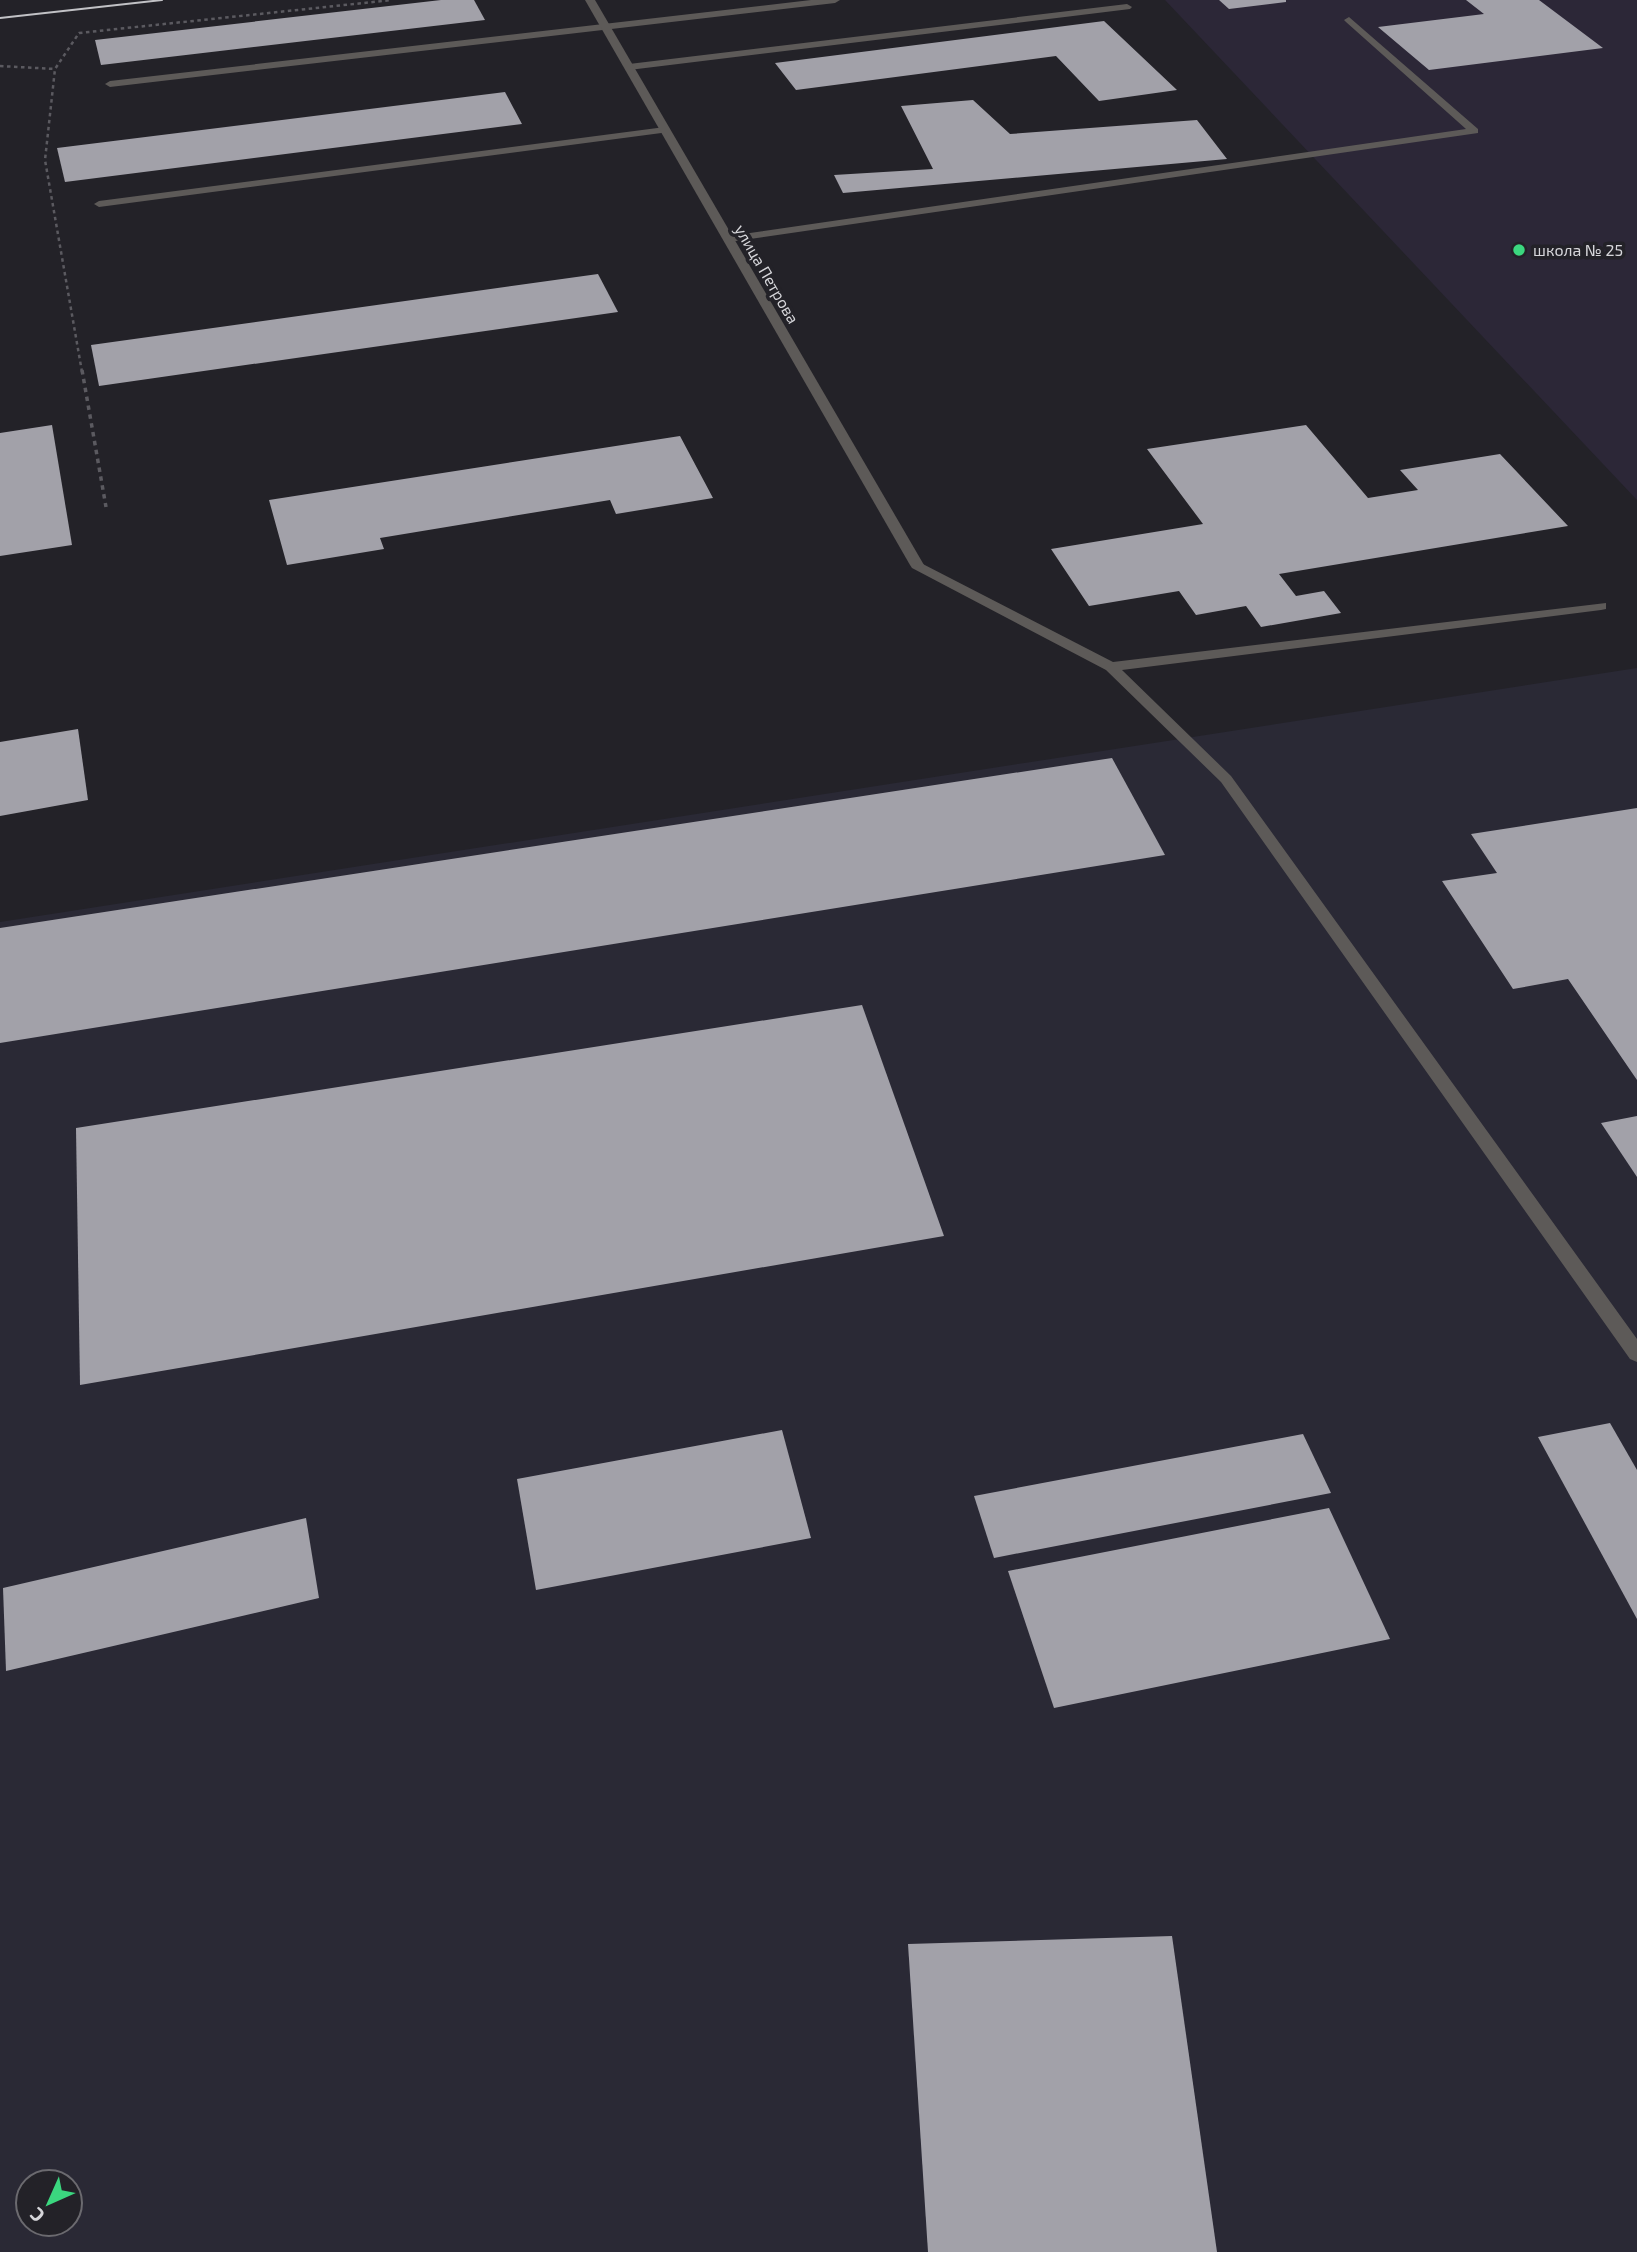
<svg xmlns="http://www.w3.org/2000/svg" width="1637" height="2252" font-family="'Exo 2',sans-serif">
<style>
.built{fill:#2a2935;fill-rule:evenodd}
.education{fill:#2c2737}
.building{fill:#a2a1a9}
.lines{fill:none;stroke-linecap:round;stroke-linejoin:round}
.path-far1{stroke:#5b5a60;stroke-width:2.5;stroke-dasharray:3.5 3.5;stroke-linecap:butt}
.path{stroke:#5b5a60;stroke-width:3.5;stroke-dasharray:4.5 4.5;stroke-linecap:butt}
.lane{fill:#5d5a58;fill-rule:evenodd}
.street{fill:#5d5a58;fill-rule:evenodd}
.tram{stroke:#c2c2c6;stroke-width:2}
.poi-dot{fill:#3bd77f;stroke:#232228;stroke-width:2.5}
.labels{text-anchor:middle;stroke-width:7;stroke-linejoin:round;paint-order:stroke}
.far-poi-label{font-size:16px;fill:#d6d6da;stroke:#232228;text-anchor:start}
.far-street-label{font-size:16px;fill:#d6d6da;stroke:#232228}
</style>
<rect width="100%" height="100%" fill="#232228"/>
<!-- built -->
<path class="built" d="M1637 668V2252H0V922ZM28 2182H70V2224H28Z"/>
<!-- education -->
<path class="education" d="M1165 0H1637V500Z"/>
<!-- building -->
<g class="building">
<path d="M441 0H474L485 20 101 65 95 40Z"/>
<path d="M1219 0H1286V2L1229 9Z"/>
<path d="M1466 0H1539L1603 48 1429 70 1378 27 1484 14Z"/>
<path d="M1104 21 1177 90 1099 101 1056 56 796 90 775 63Z"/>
<path d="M505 92 522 124 65 182 57 148Z"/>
<path d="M973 100 1010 134 1197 120 1227 159 843 193 834 175 933 169 901 106Z"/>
<path d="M598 274 618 312 99 386 91 345Z"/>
<path d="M52 425 72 545 0 556V433Z"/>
<path d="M1306 425 1368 498 1418 490 1400 470 1500 454 1568 526 1279 574 1296 596 1324 591 1341 613 1261 627 1246 606 1196 615 1179 591 1089 606 1051 549 1203 524 1147 449Z"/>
<path d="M680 436 713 498 616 514 610 500 380 538 384 549 287 565 269 500Z"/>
<path d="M78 729 88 800 0 816V742Z"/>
<path d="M1112 758 1165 855 0 1043V928Z"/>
<path d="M1637 808V1080L1568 979 1513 989 1442 881 1497 873 1471 834Z"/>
<path d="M862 1005 944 1236 80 1385 76 1128Z"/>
<path d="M1637 1116V1177L1601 1123Z"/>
<path d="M1610 1423 1637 1470V1619L1538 1437Z"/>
<path d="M782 1430 811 1538 536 1590 517 1479Z"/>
<path d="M1303 1434 1331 1493 994 1558 974 1496Z"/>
<path d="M1329 1508 1390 1639 1054 1708 1008 1571Z"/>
<path d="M306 1518 319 1598 6 1671 3 1588Z"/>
<path d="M1172 1936 1217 2252H928L908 1944Z"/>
</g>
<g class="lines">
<!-- path-far1 -->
<g class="path-far1">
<path d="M0 66 55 69"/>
<path d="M82 372 45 160 55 69 79 33 392 0"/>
</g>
<!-- path -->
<path class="path" d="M82 370 106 507"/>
<!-- lane -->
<g class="lane">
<path d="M811 0H840L835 3 110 87 105 84 110 81Z"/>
<path d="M1127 4 1132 7 1130 9 629 70 624 67 629 64Z"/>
<path d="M1349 17 1478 129V133L729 242 723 239 729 236 1466 129 1346 22 1344 20Z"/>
<path d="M665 127 669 128V132L99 207 94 204 99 201Z"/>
<path d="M917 561 1113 662 1606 603V609L1601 610 1122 670 1231 776 1637 1339V1362L1630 1359 1221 782 1106 670 912 568V562Z"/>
</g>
<!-- street -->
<path class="street" d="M585 0H595L924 565 922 568H912L910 565Z"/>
<!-- tram -->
<path class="tram" d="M0 18 162 0"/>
</g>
<!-- markers -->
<circle class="poi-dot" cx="1519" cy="250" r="7"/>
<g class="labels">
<!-- far-poi labels -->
<g class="far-poi-label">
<text x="1533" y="256">школа № 25</text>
</g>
<!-- far-street labels -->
<g class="far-street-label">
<text transform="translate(767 274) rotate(60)" y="6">улица Петрова</text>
</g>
</g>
<!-- north arrow -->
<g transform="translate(49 2203) rotate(225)"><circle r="33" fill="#232228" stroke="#6b6a6f" stroke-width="2"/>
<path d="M0-5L12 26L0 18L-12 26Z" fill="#3bd77f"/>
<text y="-10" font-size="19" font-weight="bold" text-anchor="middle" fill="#d6d6da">С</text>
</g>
</svg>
